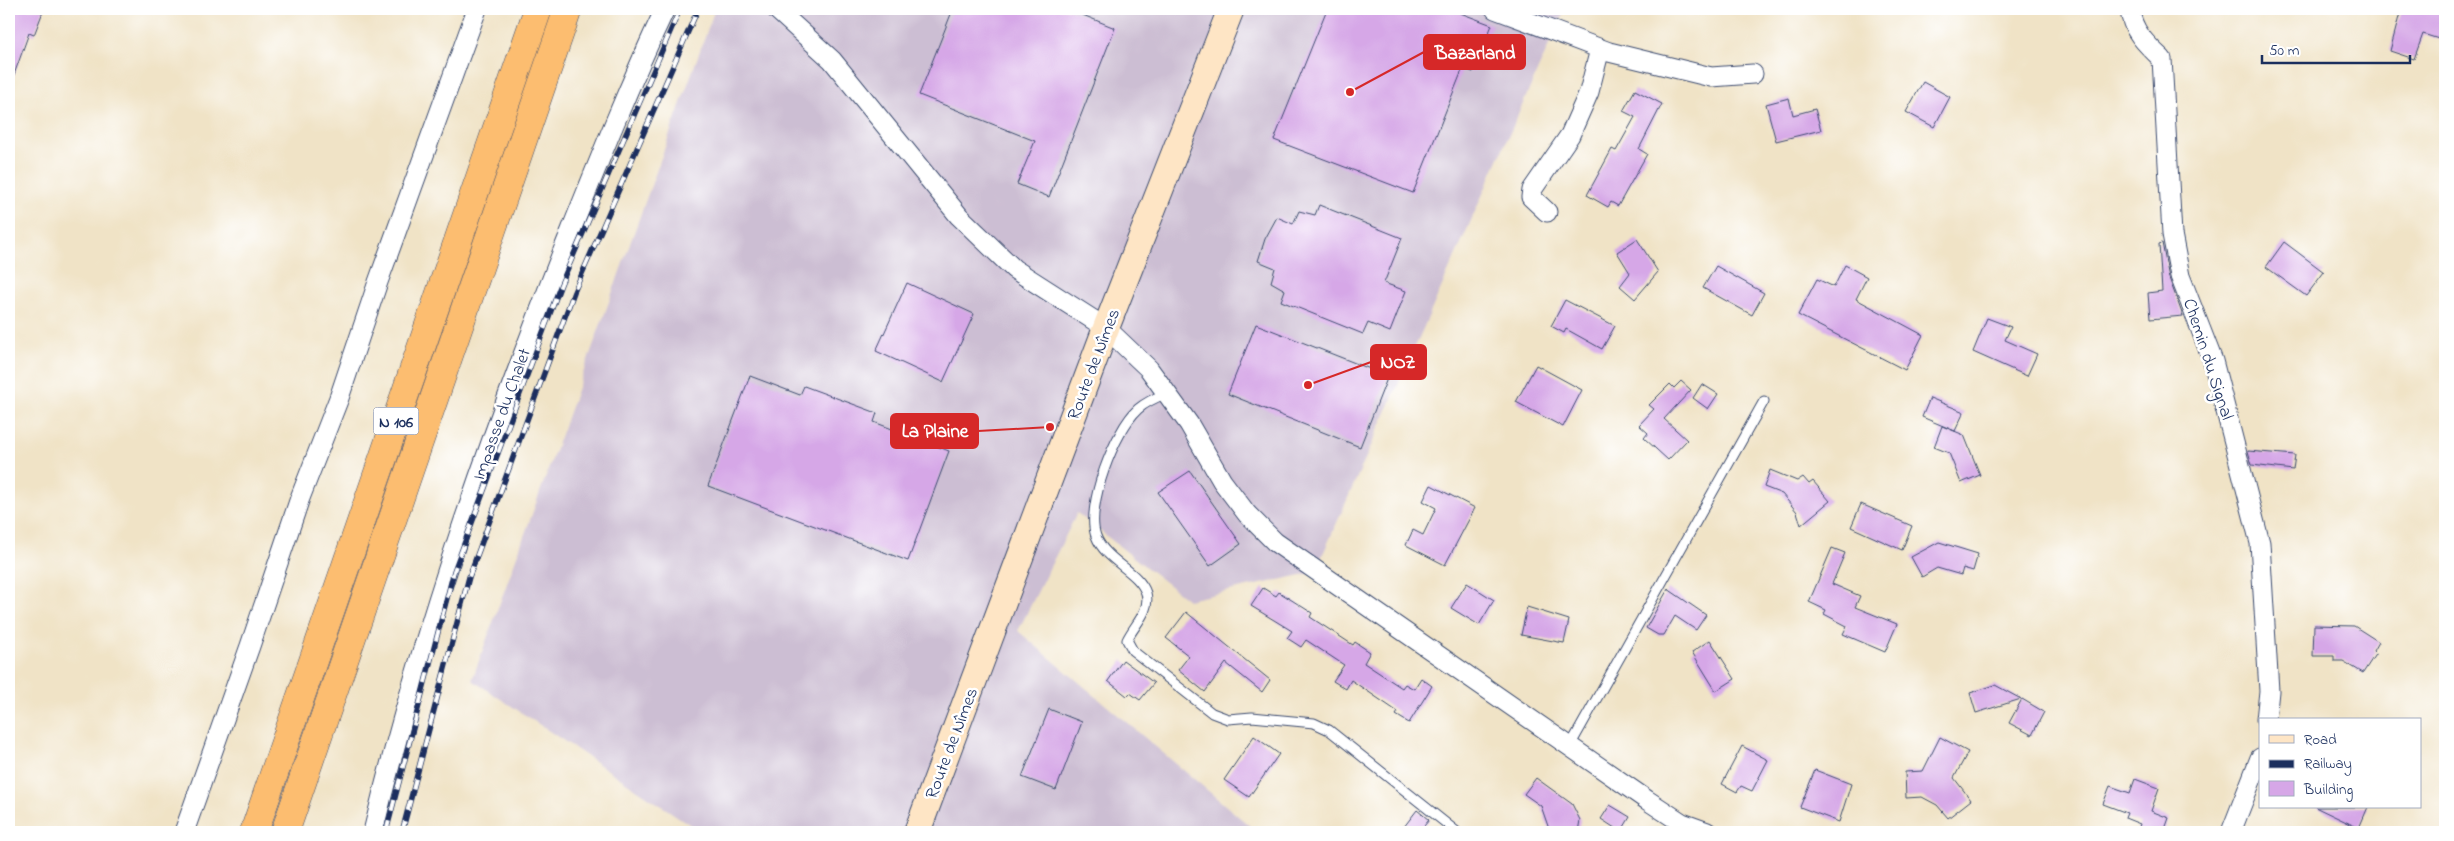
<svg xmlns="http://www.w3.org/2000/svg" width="2454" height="841" font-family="'Indie Flower',sans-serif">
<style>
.industrial{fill:#ccbed3}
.building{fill:#d6a7e7}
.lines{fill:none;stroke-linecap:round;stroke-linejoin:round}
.lane-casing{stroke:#3b4a6e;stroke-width:11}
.street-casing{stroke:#3b4a6e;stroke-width:21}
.secondary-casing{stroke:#3b4a6e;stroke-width:28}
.highway-casing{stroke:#3b4a6e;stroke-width:29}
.lane{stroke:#fff;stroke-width:9}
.street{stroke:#fff;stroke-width:19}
.secondary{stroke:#fee5c5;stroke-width:26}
.highway{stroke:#fcbd6f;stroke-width:28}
.rail-casing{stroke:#1b2f5e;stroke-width:5.5}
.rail{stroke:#fff;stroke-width:4;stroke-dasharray:11;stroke-linecap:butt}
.labels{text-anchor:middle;stroke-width:5;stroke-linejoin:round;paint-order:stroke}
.shield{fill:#fff;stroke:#5f6d8e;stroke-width:1}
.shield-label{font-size:16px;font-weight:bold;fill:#1b2f5e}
.street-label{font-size:18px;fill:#1b2f5e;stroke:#fff}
.leader{fill:none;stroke:#d62828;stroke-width:2}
.callout-dot{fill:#d62828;stroke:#fff;stroke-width:2}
.callout{fill:#d62828;stroke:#d62828;stroke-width:2}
.callout-label{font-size:19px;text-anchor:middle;font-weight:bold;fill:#fff}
</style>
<rect width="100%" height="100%" fill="#fff"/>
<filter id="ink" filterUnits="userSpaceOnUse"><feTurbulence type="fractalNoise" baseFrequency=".02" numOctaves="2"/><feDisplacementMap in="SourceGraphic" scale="10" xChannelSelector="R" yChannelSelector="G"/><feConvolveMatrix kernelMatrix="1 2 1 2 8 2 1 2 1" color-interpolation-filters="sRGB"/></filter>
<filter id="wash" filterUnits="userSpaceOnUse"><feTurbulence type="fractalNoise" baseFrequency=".0096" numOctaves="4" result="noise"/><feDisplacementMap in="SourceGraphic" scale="20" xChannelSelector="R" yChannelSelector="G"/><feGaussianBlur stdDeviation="1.12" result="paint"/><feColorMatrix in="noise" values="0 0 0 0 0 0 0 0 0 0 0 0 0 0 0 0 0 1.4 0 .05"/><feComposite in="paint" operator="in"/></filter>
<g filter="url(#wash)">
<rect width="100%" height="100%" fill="#f0e3c6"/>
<!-- industrial -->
<path class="industrial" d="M715 9H1565L1315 572 1188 600 1077 513 1018 631 1257 832H701L472 680Z"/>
<g id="blocks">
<!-- building -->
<g class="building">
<path d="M9 9H44L34 35 29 33 11 83H9Z"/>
<path d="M953 9H1068L1115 28 1049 197 1017 184 1035 141 919 95Z"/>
<path d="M1327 9H1450L1492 25 1473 72 1463 68 1413 193 1274 140Z"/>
<path d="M2401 9H2445V41L2423 34 2414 59 2390 51Z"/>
<path d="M1923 82 1950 97 1934 127 1906 112Z"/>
<path d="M1635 90 1662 104 1639 149 1647 154 1618 206 1611 202 1608 207 1587 195 1612 149 1616 151 1635 117 1623 111Z"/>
<path d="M1789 98 1793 115 1815 109 1821 130 1776 141 1766 104Z"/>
<path d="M1319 205 1402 238 1384 283 1406 291 1390 332 1368 323 1363 334 1281 301 1285 290 1271 282 1275 268 1258 261 1265 239 1277 217 1293 224 1299 211 1315 215Z"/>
<path d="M1637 239 1658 272 1635 299 1620 286 1630 273 1617 252Z"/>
<path d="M2284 242 2324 272 2306 296 2266 267Z"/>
<path d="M2162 243 2169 278 2183 316 2150 319 2148 293 2162 291 2159 244Z"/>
<path d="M1845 265 1867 277 1856 299 1923 335 1905 370 1798 315 1817 279 1834 287Z"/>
<path d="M1716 266 1764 293 1752 315 1703 288Z"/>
<path d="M907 283 974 314 943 382 876 351Z"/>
<path d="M1565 300 1615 326 1602 349 1566 329 1564 333 1551 326Z"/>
<path d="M1987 318 2011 327 2005 340 2037 354 2027 376 1973 352Z"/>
<path d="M1256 324 1388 376 1360 447 1228 394Z"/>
<path d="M1536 365 1582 390 1563 427 1516 402Z"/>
<path d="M750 376 800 395 804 386 877 413 874 422 949 451 908 561 708 486Z"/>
<path d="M1681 381 1691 390 1664 419 1687 440 1668 460 1644 438 1648 433 1639 425 1654 409 1649 405 1670 384 1674 388Z"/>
<path d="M1702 384 1718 394 1708 409 1693 398Z"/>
<path d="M1930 398 1964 412 1955 431 1922 417Z"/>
<path d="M1942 426 1964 435 1980 475 1961 483 1949 453 1934 447Z"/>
<path d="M2248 451 2295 455 2293 470 2252 465Z"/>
<path d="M1770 470 1797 481 1803 477 1809 484 1813 481 1830 501 1801 525 1797 512 1782 494 1764 487Z"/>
<path d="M1190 471 1241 544 1210 566 1158 492Z"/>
<path d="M1431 485 1475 508 1445 565 1406 545 1413 530 1423 535 1436 508 1423 501Z"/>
<path d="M1861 504 1912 526 1902 550 1851 527Z"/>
<path d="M1939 542 1978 554 1973 571 1963 568 1961 575 1937 568 1922 577 1911 557Z"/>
<path d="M1832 548 1845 553 1832 584 1860 596 1855 607 1897 624 1885 652 1843 634 1847 626 1824 614 1826 610 1809 602Z"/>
<path d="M1467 583 1494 600 1479 625 1451 608Z"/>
<path d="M1263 588 1276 596 1279 592 1312 613 1310 617 1353 645 1355 642 1370 652 1364 663 1402 688 1405 684 1414 689 1421 678 1432 686 1409 723 1396 715 1398 712 1351 680 1346 689 1333 681 1344 665 1306 640 1301 647 1287 638 1292 631 1251 606Z"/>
<path d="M1668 589 1706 615 1696 630 1675 616 1664 635H1658L1646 628Z"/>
<path d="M1527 607 1569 620 1564 643 1521 635Z"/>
<path d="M1186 612 1270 680 1262 692 1226 663 1205 692 1178 670 1189 656 1166 638Z"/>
<path d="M2314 625 2354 626 2379 642 2374 651 2376 653 2363 673 2343 661H2334V656H2313Z"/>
<path d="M1710 640 1735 679 1716 691 1692 652Z"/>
<path d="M1123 660 1154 683 1140 700 1130 693 1127 696 1108 681Z"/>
<path d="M1995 685 2021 699 1976 713 1970 693Z"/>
<path d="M2022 699 2044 712 2032 735 2009 723Z"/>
<path d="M1049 709 1082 722 1056 790 1022 777Z"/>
<path d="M1254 736 1279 754 1249 797 1224 780Z"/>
<path d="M1940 737 1968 752 1954 778 1971 800 1948 818 1937 805 1922 797 1906 798 1905 772 1923 771Z"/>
<path d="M1742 746 1768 760 1752 791 1741 786 1737 792 1722 784Z"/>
<path d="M1815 770 1851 784 1839 822 1800 807Z"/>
<path d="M1536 778 1572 804 1580 820 1578 832H1550L1541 806 1524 794Z"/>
<path d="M2135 779 2159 788 2151 811 2169 818 2164 832H2137L2140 824 2125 818 2127 813 2103 804 2110 786 2130 793Z"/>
<path d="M1610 805 1630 817 1621 832 1601 819Z"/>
<path d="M2315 807H2368L2359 828Z"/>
<path d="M1417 810 1429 820 1419 832H1400Z"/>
</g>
</g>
</g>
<g filter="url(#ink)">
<use href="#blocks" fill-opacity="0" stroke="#3b4a6e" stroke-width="1"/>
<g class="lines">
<defs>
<g id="lane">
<path d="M1167 393C1157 397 1146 402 1138 409 1115 430 1085 507 1096 536 1105 561 1139 571 1146 593 1151 611 1134 625 1127 640L1133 651 1212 713 1228 719 1252 717 1314 723 1329 730 1457 832"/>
<path d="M1570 746 1764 401"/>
</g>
<g id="street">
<path d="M776 9 832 60 959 216 1014 269 1106 328 1149 369 1189 424 1222 481 1247 514 1275 542 1647 800 1682 823 1707 832"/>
<path d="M1495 9 1609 52 1711 77 1753 74"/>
<path d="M2130 9C2131 30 2147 45 2162 59L2172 234 2180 276 2213 361 2260 543 2269 691 2266 720"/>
<path d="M1547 212 1531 197 1532 190 1570 135 1589 92 1600 49"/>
<path d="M184 832 250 646 300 498 339 398 378 282 477 9"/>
<path d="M373 832C421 633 489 439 564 248 596 168 628 87 665 9"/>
<path d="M2231 832 2260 758"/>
</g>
<path id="secondary" d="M917 832 1106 328 1231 9"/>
<g id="highway">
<path d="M254 832 538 9"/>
<path d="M285 832 568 9"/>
</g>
</defs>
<!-- lane casing -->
<use href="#lane" class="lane-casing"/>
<!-- street casing -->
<use href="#street" class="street-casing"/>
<!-- secondary casing -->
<use href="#secondary" class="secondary-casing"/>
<!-- highway casing -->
<use href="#highway" class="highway-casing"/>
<!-- lane -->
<use href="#lane" class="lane"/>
<!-- street -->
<use href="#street" class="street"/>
<!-- secondary -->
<use href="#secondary" class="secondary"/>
<!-- highway -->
<use href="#highway" class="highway"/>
<defs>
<g id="rail">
<path d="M386 832 454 571 561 284 680 9"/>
<path d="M402 832 469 577 574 292 698 9"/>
</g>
</defs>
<!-- rail casing -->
<use href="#rail" class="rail-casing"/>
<!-- rail -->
<use href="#rail" class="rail"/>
</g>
</g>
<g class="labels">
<!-- shield labels -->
<rect class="shield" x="373.5" y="407.5" width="45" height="27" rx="4"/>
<g class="shield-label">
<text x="396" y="427">N 106</text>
</g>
<!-- street labels -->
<g class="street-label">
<text transform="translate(2209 359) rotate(72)" y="6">Chemin du Signal</text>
<text transform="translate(1093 364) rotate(-69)" y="6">Route de Nîmes</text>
<text transform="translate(501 414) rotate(-70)" y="6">Impasse du Chalet</text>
<text transform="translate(951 743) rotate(-69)" y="6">Route de Nîmes</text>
</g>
</g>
<!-- callouts -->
<path class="leader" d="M1350 92L1424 52M1308 385L1371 362M1050 427L978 431"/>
<g class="callout-dot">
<circle cx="1350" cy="92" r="5"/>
<circle cx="1308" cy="385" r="5"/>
<circle cx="1050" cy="427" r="5"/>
</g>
<g class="callout">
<rect x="1424" y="35" width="101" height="34" rx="5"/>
<rect x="1371" y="345" width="55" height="34" rx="5"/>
<rect x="891" y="414" width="87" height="34" rx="5"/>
</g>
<g class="callout-label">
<text x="1475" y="59">Bazarland</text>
<text x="1398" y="368">NOZ</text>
<text x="935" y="437">La Plaine</text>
</g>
<!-- margin -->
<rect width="2454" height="841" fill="none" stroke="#fff" stroke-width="30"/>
<!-- legend -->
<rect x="2259" y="718" width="162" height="90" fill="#ffffff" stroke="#a4acbf"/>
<rect x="2269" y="735" width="25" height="8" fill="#fee5c5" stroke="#a4acbf"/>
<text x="2304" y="744" font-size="15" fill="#1b2f5e">Road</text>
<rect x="2269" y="760" width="25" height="8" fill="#1b2f5e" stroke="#a4acbf"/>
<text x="2304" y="768" font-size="15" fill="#1b2f5e">Railway</text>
<rect x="2269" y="781" width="25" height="15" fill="#d6a7e7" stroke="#a4acbf"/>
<text x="2304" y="794" font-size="15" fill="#1b2f5e">Building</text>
<!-- scale -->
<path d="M2262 55v8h148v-8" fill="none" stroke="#1b2f5e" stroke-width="2.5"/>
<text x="2269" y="55" font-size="15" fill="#1b2f5e" stroke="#ffffff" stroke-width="4" paint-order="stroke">50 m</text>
</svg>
